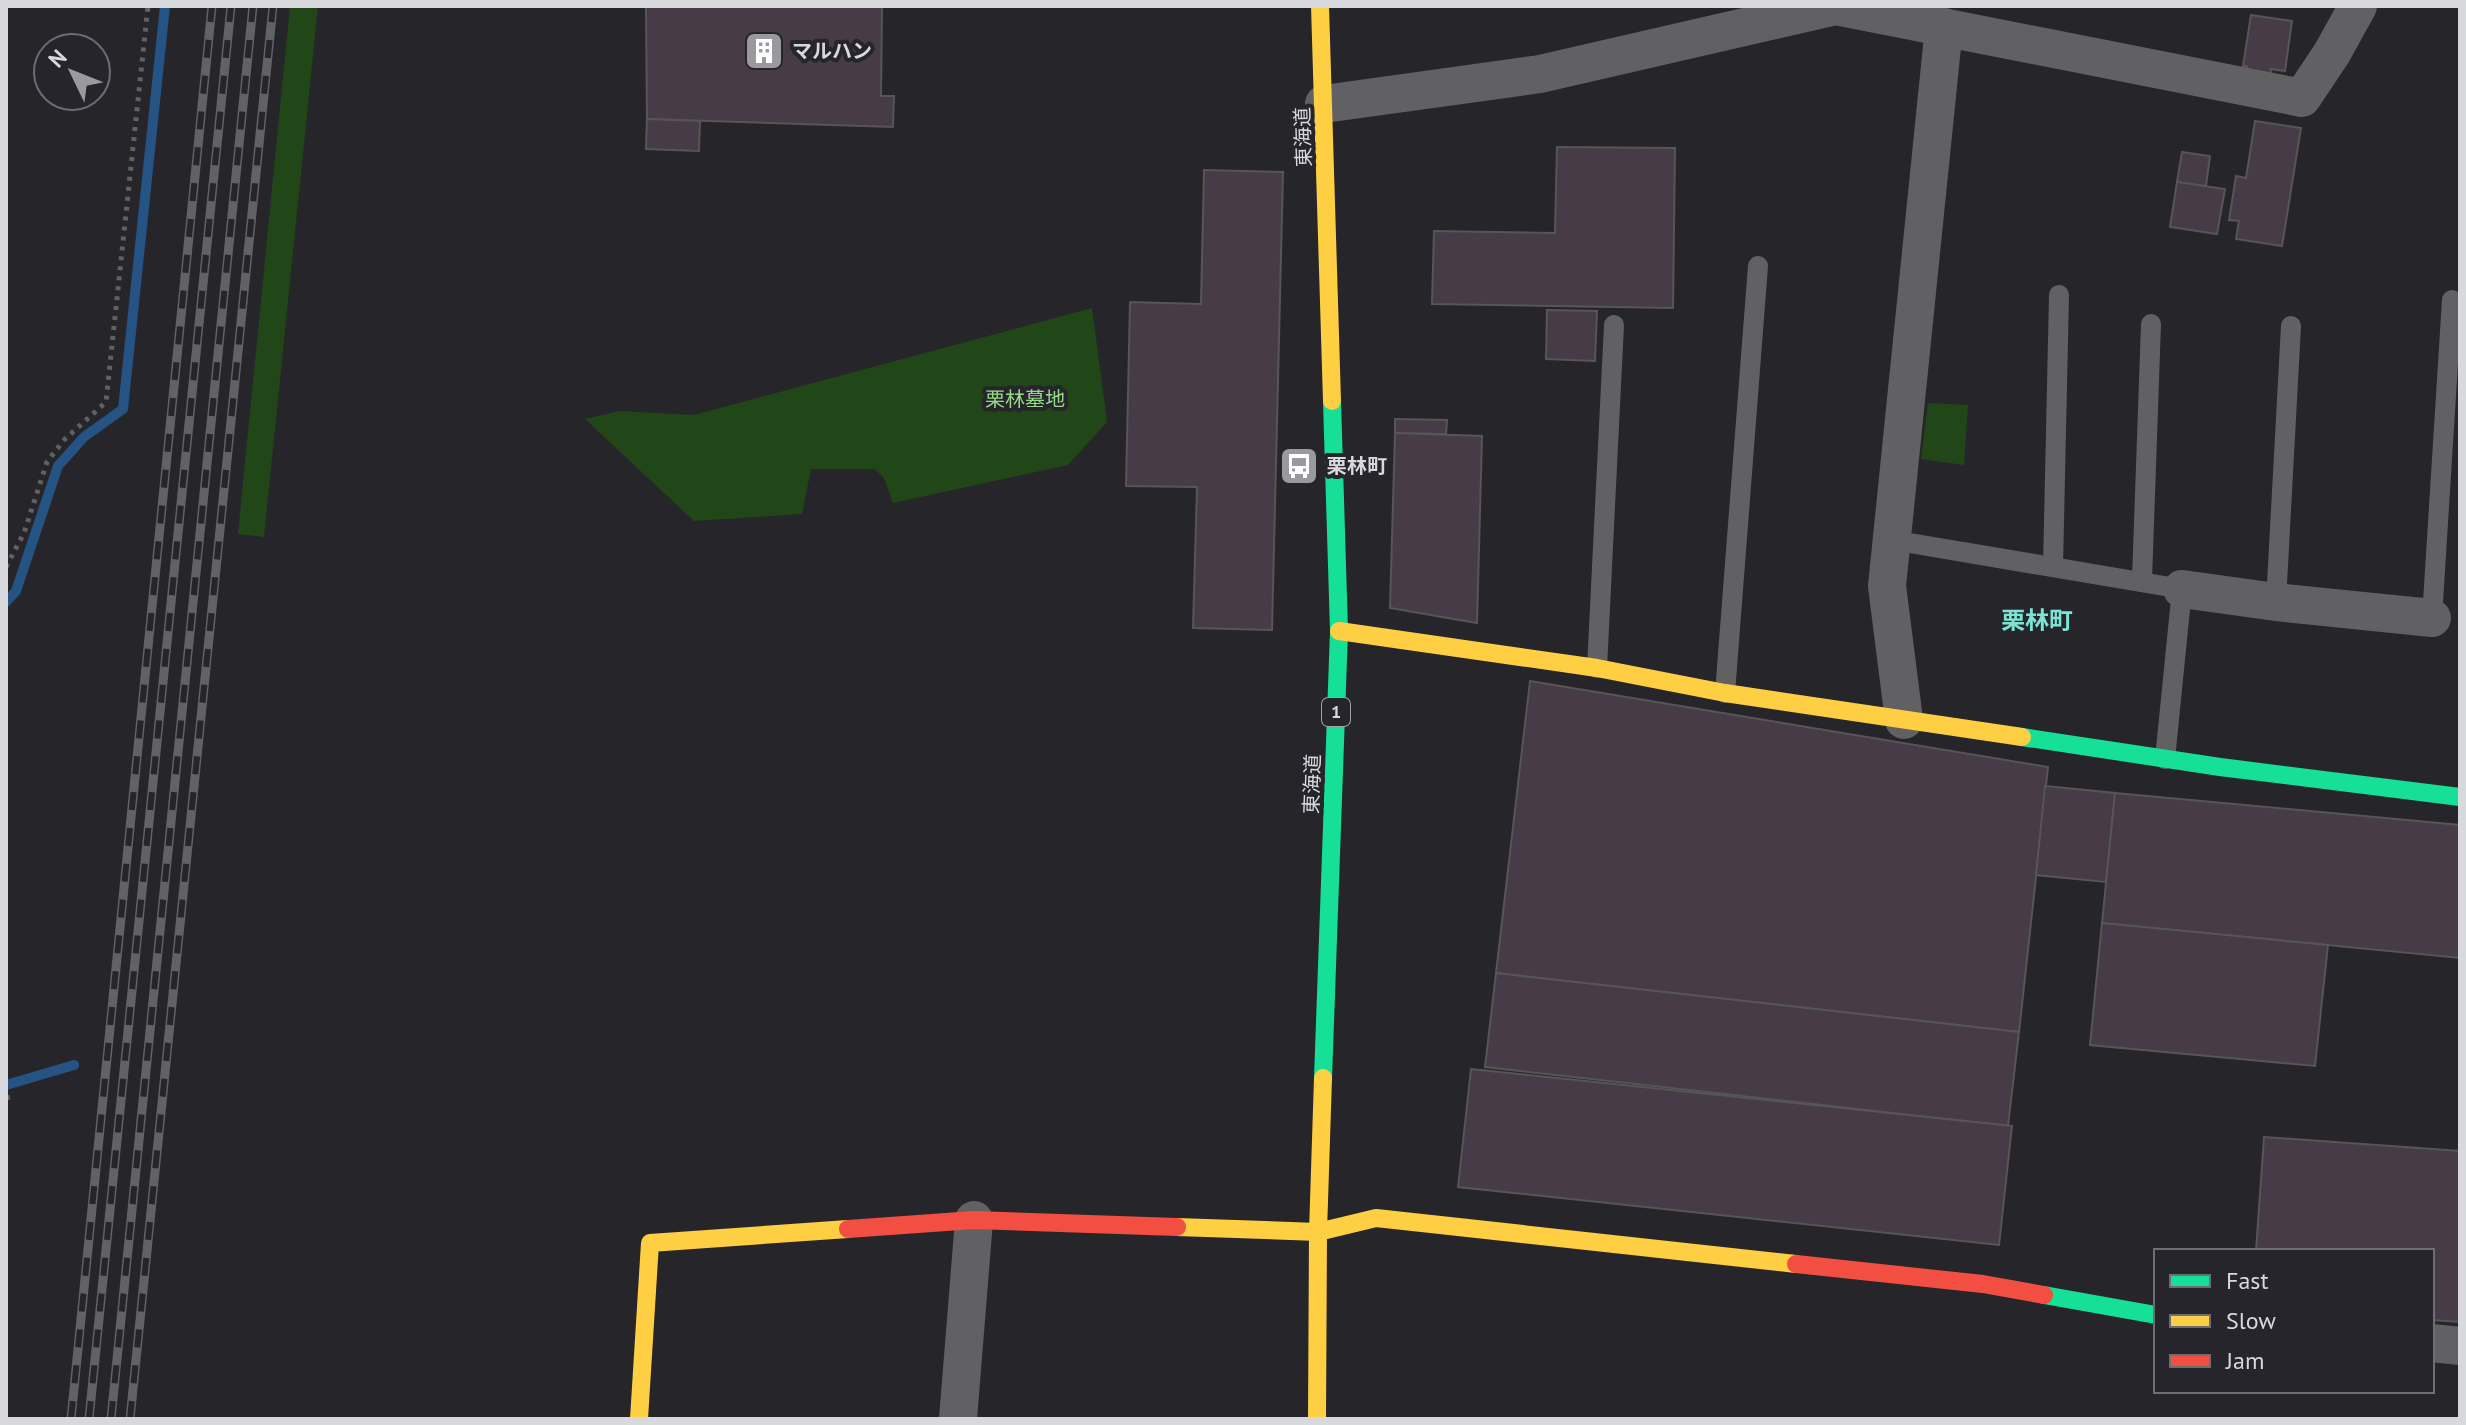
<svg xmlns="http://www.w3.org/2000/svg" width="2466" height="1425" font-family="'PT Sans','Noto Sans JP',sans-serif">
<style>
.green{fill:#214718}
.lines{fill:none;stroke-linecap:round;stroke-linejoin:round}
.stream{stroke:#255384;stroke-width:10}
.building{fill:#463b46;stroke:#565558;stroke-width:2}
.path{stroke:#606163;stroke-width:5;stroke-dasharray:4 6;stroke-linecap:butt}
.lane{stroke:#616163;stroke-width:20}
.street{stroke:#616163;stroke-width:38}
.fast{stroke:#16e098;stroke-width:18}
.slow{stroke:#ffcf43;stroke-width:18}
.jam{stroke:#f24e42;stroke-width:18}
.rail-casing{stroke:#616264;stroke-width:9}
.rail{stroke:#25252b;stroke-width:6;stroke-dasharray:18;stroke-linecap:butt}
.labels{text-anchor:middle;stroke-width:8;stroke-linejoin:round;paint-order:stroke}
.shield{fill:#25252b;stroke:#a2a3a8;stroke-width:2}
.shield-label{font-size:18px;font-weight:bold;fill:#d8d9dd}
.poi-label{font-size:20px;font-weight:bold;fill:#d8d9dd;stroke:#25252b;text-anchor:start}
.street-label{font-size:20px;fill:#d8d9dd;stroke:#25252b}
.park-label{font-size:20px;fill:#95da85;stroke:#25252b}
.quarter-label{font-size:24px;font-weight:bold;fill:#7ce4d4;stroke:#25252b}
</style>
<rect width="100%" height="100%" fill="#26262a"/>
<!-- green -->
<g class="green">
<path d="M290 6H318L264 537 238 534Z"/>
<path d="M1092 308 1107 422 1068 465 893 503 884 478 875 469H811L802 514 694 521 585 419 619 411 694 415Z"/>
<path d="M1928 403 1968 405 1964 465 1921 459Z"/>
</g>
<g class="lines">
<!-- stream -->
<g class="stream">
<path d="M6 602 16 591 58 466 84 437 123 409 165 6"/>
<path d="M6 1085 74 1065"/>
</g>
</g>
<!-- building -->
<g class="building">
<path d="M646 6H882L881 96H894L893 127 647 119Z"/>
<path d="M2251 15 2292 21 2285 71 2271 69 2270 76 2246 72 2247 66H2243Z"/>
<path d="M647 119 700 121 699 151 646 149Z"/>
<path d="M2255 121 2301 128 2282 246 2236 239 2239 221 2229 220 2236 176 2246 178Z"/>
<path d="M1557 147 1675 148 1673 308 1432 304 1434 231 1555 233Z"/>
<path d="M2182 152 2210 156 2206 186 2177 182Z"/>
<path d="M1204 170 1283 172 1272 630 1193 628 1197 487 1126 486 1130 302 1201 304Z"/>
<path d="M2177 182 2225 189 2217 234 2170 227Z"/>
<path d="M1547 310 1597 311 1595 361 1546 359Z"/>
<path d="M1395 419 1447 420 1446 434 1395 433Z"/>
<path d="M1395 433 1482 436 1477 623 1390 608Z"/>
<path d="M1530 681 2048 767 2019 1032 1496 973Z"/>
<path d="M2045 786 2115 793 2106 882 2036 875Z"/>
<path d="M2115 793 2460 825V958L2102 923Z"/>
<path d="M2102 923 2328 945 2315 1066 2090 1045Z"/>
<path d="M1496 973 2019 1032 2008 1126 1485 1067Z"/>
<path d="M1471 1069 2012 1126 1999 1245 1458 1187Z"/>
<path d="M2264 1137 2460 1151V1322L2432 1320V1251H2256Z"/>
</g>
<g class="lines">
<!-- path -->
<g class="path">
<path d="M6 567 24 533 47 462 64 440 106 402 148 6"/>
<path d="M6 1098 15 1096"/>
</g>
<!-- lane -->
<g class="lane">
<path d="M1892 540 2182 589 2165 759"/>
<path d="M2053 567 2059 295"/>
<path d="M2142 580 2151 324"/>
<path d="M2276 602 2291 326"/>
<path d="M2432 618 2452 300"/>
<path d="M1597 668 1614 325"/>
<path d="M1725 693 1758 266"/>
</g>
<!-- street -->
<g class="street">
<path d="M1324 104 1540 74 1836 6 2302 98 2332 53 2358 6"/>
<path d="M2182 589 2276 602 2432 618"/>
<path d="M1904 720 1887 586 1944 27"/>
<path d="M2432 1343 2460 1346"/>
<path d="M958 1419 974 1220"/>
</g>
<!-- fast -->
<g class="fast">
<path d="M2022 737 2220 767 2460 797"/>
<path d="M1323 1078 1339 631 1332 401"/>
<path d="M2044 1295 2156 1315"/>
</g>
<!-- slow -->
<g class="slow">
<path d="M1320 6 1332 401"/>
<path d="M1339 631 1597 668 1725 693 2022 737"/>
<path d="M1177 1227 1318 1232 1376 1218 1796 1264"/>
<path d="M639 1419 650 1243 848 1229"/>
<path d="M1317 1419 1318 1232 1323 1078"/>
</g>
<!-- jam -->
<g class="jam">
<path d="M848 1229 974 1220 1177 1227"/>
<path d="M1796 1264 1983 1284 2044 1295"/>
</g>
<defs>
<g id="rail">
<path d="M71 1419 212 6"/>
<path d="M89 1419 231 6"/>
<path d="M111 1419 253 6"/>
<path d="M130 1419 273 6"/>
</g>
</defs>
<!-- rail casing -->
<use href="#rail" class="rail-casing"/>
<!-- rail -->
<use href="#rail" class="rail"/>
</g>
<!-- icons -->
<defs>
<symbol id="building-square" viewBox="-11 -11 22 22"><rect x="-9" y="-9" width="18" height="18" rx="4" fill="#9a9a9e" stroke="#25252b"/><path d="M-4-6H4V6H1V3H-1V6H-4ZM-2.5-4.3h1.7v1.8h-1.7ZM.8-4.3h1.7v1.8H.8ZM-2.5-1h1.7V.8h-1.7ZM.8-1h1.7V.8H.8Z" fill="#fff"/></symbol>
<symbol id="bus-square" viewBox="-11 -11 22 22"><rect x="-9" y="-9" width="18" height="18" rx="4" fill="#9a9a9e" stroke="#25252b"/><path d="M-5-6H5V4H4V6H2V4H-2V6H-4V4H-5ZM-3.5-4V0h7V-4ZM-3.5 1.2v1.5H-2V1.2ZM2 1.2v1.5H3.5V1.2Z" fill="#fff"/></symbol>
</defs>
<g fill-rule="evenodd">
<use href="#building-square" x="742" y="29" width="44" height="44"/>
<use href="#bus-square" x="1277" y="444" width="44" height="44"/>
</g>
<g class="labels">
<!-- shield labels -->
<rect class="shield" x="1322" y="698" width="28" height="28" rx="6"/>
<g class="shield-label">
<text x="1336" y="718">1</text>
</g>
<!-- poi labels -->
<g class="poi-label">
<text x="792" y="58">マルハン</text>
<text x="1327" y="473">栗林町</text>
</g>
<!-- street labels -->
<g class="street-label">
<text transform="translate(1303 137) rotate(-92)" y="7">東海道</text>
<text transform="translate(1312 784) rotate(-88)" y="7">東海道</text>
</g>
<!-- park labels -->
<g class="park-label">
<text x="1025" y="406">栗林墓地</text>
</g>
<!-- quarter labels -->
<g class="quarter-label">
<text x="2037" y="629">栗林町</text>
</g>
</g>
<!-- border -->
<rect width="2466" height="1425" fill="none" stroke="#d8d9dd" stroke-width="16"/>
<!-- legend -->
<rect x="2154" y="1249" width="280" height="144" fill="#25252b" stroke="#6d6d72" stroke-width="2"/>
<rect x="2170" y="1275" width="40" height="12" fill="#16e098" stroke="#6d6d72" stroke-width="2"/>
<text x="2226" y="1289" font-size="24" fill="#d8d9dd">Fast</text>
<rect x="2170" y="1315" width="40" height="12" fill="#ffcf43" stroke="#6d6d72" stroke-width="2"/>
<text x="2226" y="1329" font-size="24" fill="#d8d9dd">Slow</text>
<rect x="2170" y="1355" width="40" height="12" fill="#f24e42" stroke="#6d6d72" stroke-width="2"/>
<text x="2226" y="1369" font-size="24" fill="#d8d9dd">Jam</text>
<!-- north arrow -->
<g transform="translate(72 72) rotate(313)"><circle r="38" fill="#25252b" stroke="#6d6d72" stroke-width="2"/>
<path d="M0-6L14 30L0 20L-14 30Z" fill="#9a9a9e"/>
<text y="-12" font-size="22" font-weight="bold" text-anchor="middle" fill="#d8d9dd">N</text>
</g>
</svg>
